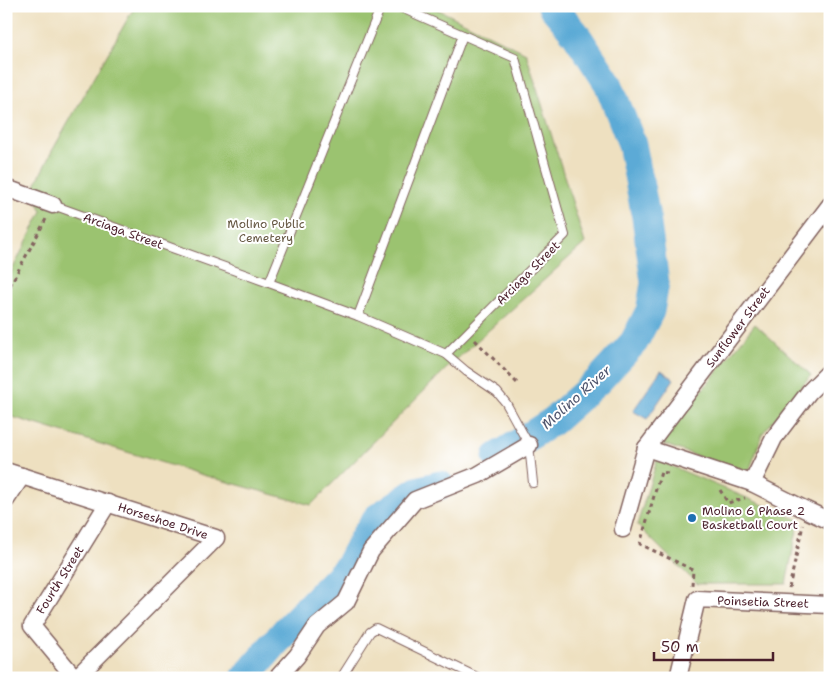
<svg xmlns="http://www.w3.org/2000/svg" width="836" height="684" font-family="'Shantell Sans',sans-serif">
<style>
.green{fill:#9bc36f;stroke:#72714d}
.water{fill:#5caad6;stroke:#536480}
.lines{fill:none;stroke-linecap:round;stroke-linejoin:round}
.river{stroke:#5caad6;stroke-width:29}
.service-casing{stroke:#83635f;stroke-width:10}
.minor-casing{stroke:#83635f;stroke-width:19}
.path{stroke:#83635f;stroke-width:3;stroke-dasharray:4 4;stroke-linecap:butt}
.service{stroke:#fff;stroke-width:8}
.minor{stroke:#fff;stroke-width:16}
.poi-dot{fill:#1f6fb2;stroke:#fff;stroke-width:2}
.labels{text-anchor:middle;stroke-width:4;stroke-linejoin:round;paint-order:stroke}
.park-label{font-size:12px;fill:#665843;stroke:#fff}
.street-label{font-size:12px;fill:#4a1f2b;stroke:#fff}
.poi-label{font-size:12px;fill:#4a1f2b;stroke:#fff;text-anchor:start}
.water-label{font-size:14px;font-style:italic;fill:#51576f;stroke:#fff}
</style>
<rect width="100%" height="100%" fill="#fff"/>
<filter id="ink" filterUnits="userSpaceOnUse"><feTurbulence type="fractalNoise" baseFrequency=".02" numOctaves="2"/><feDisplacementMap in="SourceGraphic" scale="10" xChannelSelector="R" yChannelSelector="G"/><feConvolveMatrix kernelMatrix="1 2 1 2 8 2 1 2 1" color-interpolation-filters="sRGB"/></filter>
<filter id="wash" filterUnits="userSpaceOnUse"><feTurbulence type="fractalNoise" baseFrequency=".0096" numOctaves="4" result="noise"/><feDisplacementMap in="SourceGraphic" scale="20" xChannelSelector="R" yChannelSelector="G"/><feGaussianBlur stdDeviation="1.12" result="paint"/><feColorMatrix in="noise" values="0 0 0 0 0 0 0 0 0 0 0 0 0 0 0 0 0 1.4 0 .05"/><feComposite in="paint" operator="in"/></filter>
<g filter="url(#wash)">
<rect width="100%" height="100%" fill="#eee0c0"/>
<!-- green -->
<g class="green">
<path d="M135 6H431L526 53 585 243 446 369 311 505 199 474 6 415V282L42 211 32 191 52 151Z"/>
<path d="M755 324 811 375 763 433 748 474 660 443Z"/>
<path d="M657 460 799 520 786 584H697L637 525Z"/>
</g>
<!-- water -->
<path class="water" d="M661 370 674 379 647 419 633 411Z"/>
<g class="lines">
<!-- river -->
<g class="river">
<path d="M497 457 553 421 598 381 634 342 650 311 655 283 646 217 632 144 608 83 575 33 552 6"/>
<path d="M245 678 287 629 348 567 364 537 377 518 417 491 440 485"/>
</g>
</g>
</g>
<g filter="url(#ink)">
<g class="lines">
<defs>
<g id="service">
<path d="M397 6 515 58 565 235 446 354"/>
<path d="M53 205 269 283 358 316 446 354 466 371 497 392 506 403 529 445 533 483"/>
<path d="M269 283 381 6"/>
<path d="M358 316 463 35"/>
<path d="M341 678 370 632 376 628 479 678"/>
</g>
<g id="minor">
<path d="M6 188 53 205"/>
<path d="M646 448 752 483 806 510 830 521"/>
<path d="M6 471 216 538 76 678"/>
<path d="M752 483 774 438 809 392 830 371"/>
<path d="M6 500 22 476"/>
<path d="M623 529 646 448 830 205"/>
<path d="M75 678 32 626 108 503"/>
<path d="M277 678 297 656 317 626 346 602 371 551 415 500 478 475 529 445"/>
<path d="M678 678 697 599 830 605"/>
</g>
</defs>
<!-- service casing -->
<use href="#service" class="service-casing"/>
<!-- minor casing -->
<use href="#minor" class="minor-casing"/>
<!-- path -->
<g class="path">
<path d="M6 293 46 219"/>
<path d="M475 340 517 383"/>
<path d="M668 473 661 472 640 544 693 570 692 585"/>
<path d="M720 490 728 503 745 498"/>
<path d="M789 588 803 525"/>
</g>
<!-- service -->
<use href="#service" class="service"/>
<!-- minor -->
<use href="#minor" class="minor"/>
</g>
</g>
<!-- markers -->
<circle class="poi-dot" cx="692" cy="518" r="5"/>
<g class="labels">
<!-- park labels -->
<g class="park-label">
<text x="266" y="228">Molino Public<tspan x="266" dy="14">Cemetery</tspan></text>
</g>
<!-- street labels -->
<g class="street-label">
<text transform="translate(123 231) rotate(20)" y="4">Arciaga Street</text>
<text transform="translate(528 273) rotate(-45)" y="4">Arciaga Street</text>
<text transform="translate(738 327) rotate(-53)" y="4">Sunflower Street</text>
<text transform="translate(163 521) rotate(18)" y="4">Horseshoe Drive</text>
<text transform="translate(60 580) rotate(-58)" y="4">Fourth Street</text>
<text transform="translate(763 602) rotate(2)" y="4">Poinsetia Street</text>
</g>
<!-- poi labels -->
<g class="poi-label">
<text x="702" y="515">Molino 6 Phase 2<tspan x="702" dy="14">Basketball Court</tspan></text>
</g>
<!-- water labels -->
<g class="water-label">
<text transform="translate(576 397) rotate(-42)" y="5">Molino River</text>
</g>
</g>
<!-- margin -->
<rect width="836" height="684" fill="none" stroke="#fff" stroke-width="25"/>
<!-- scale -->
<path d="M654 652v8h119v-8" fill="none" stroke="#4a1f2b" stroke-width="2.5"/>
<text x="661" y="652" font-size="15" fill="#4a1f2b" stroke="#ffffff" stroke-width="4" paint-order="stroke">50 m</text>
</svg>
